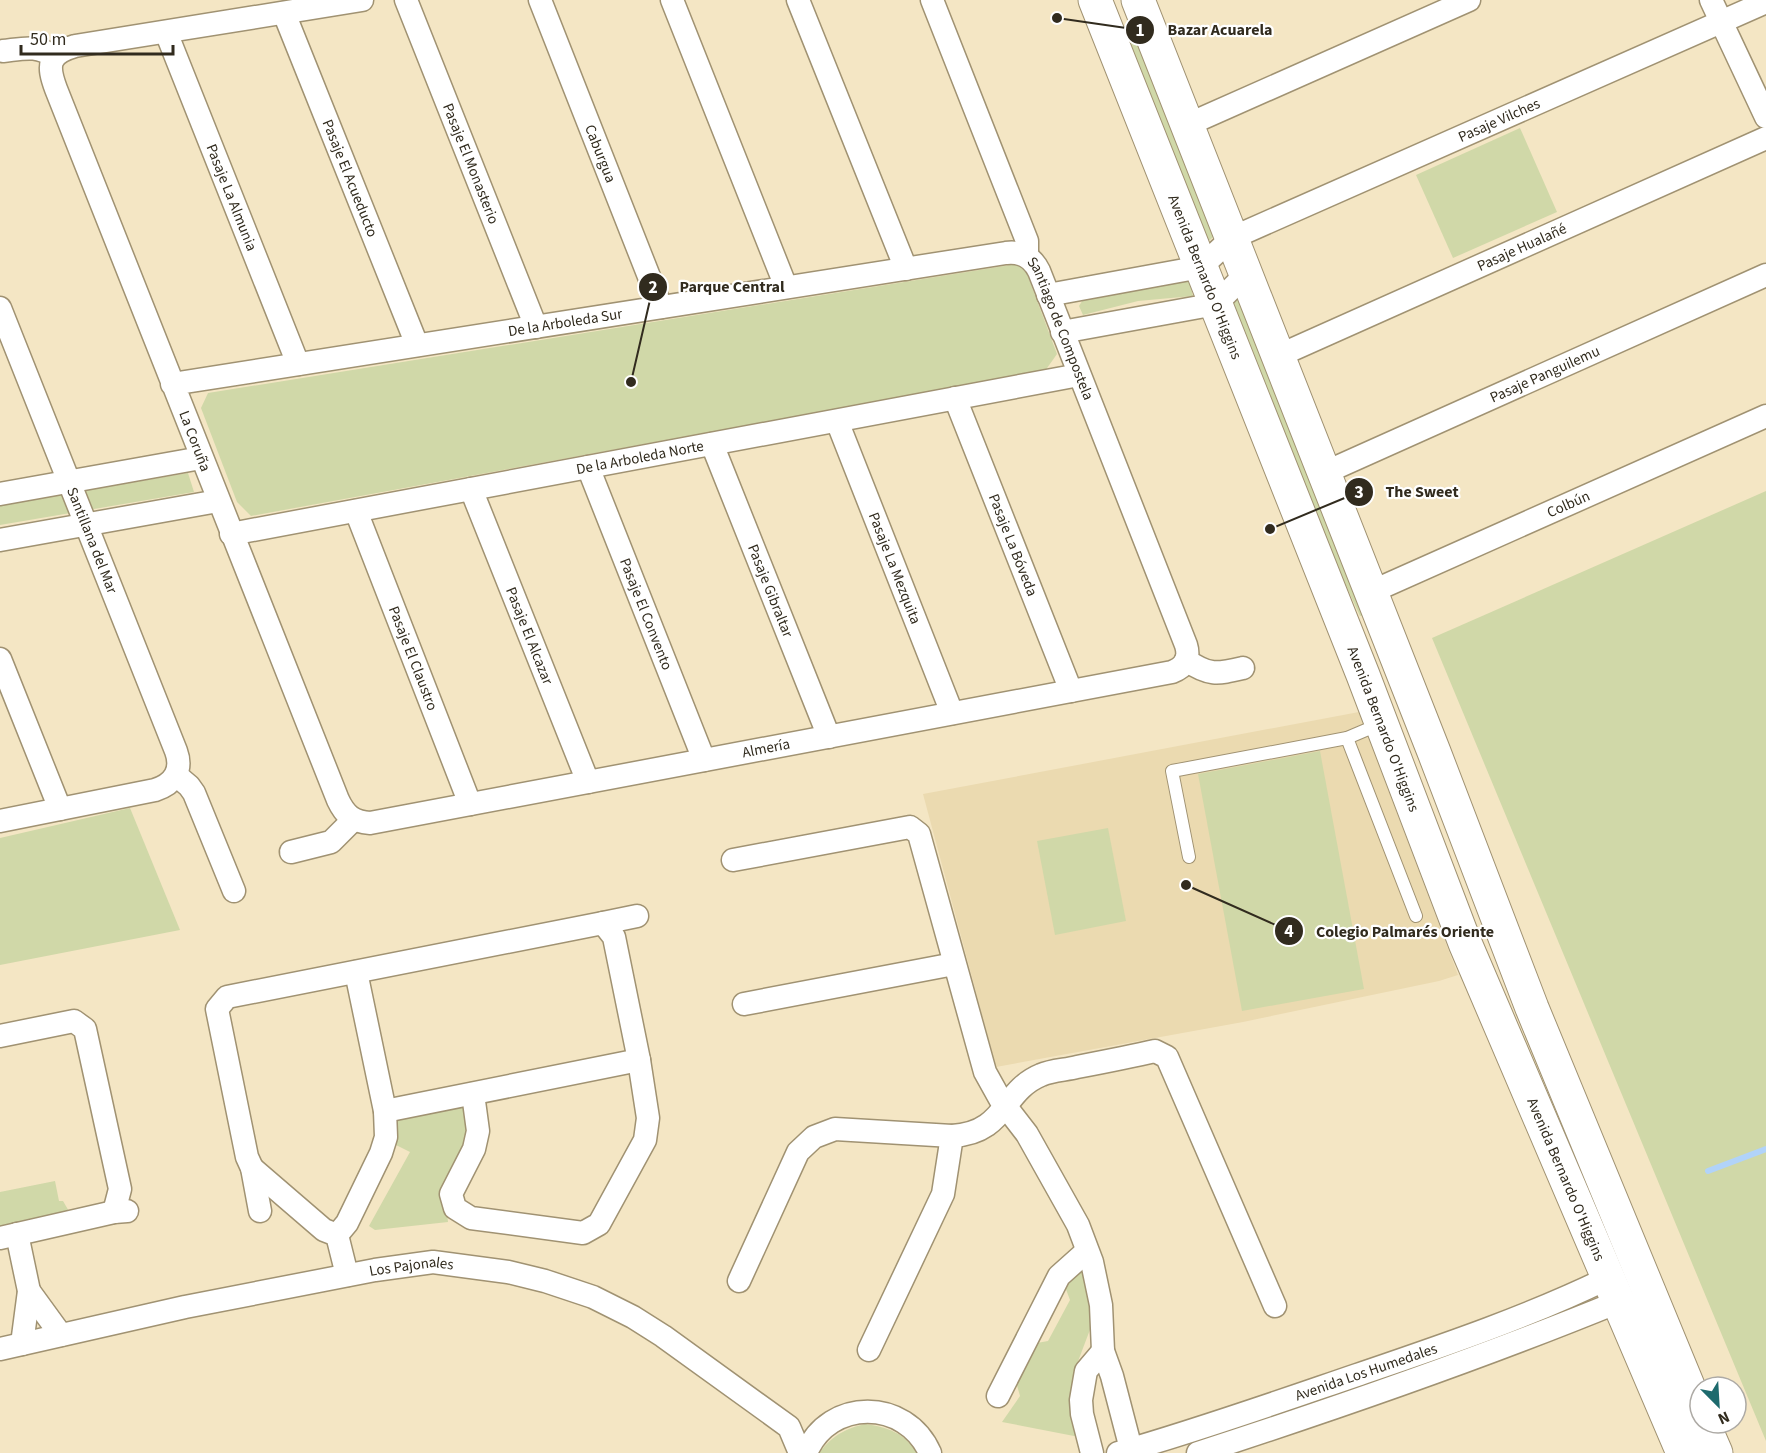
<svg xmlns="http://www.w3.org/2000/svg" width="1766" height="1453" font-family="'Source Sans 3',sans-serif">
<style>
.built{fill:#ebdab0}
.green{fill:#d0d8a8}
.lines{fill:none;stroke-linecap:round;stroke-linejoin:round}
.stream{stroke:#b1d3f9;stroke-width:6}
.lane-casing{stroke:#a09272;stroke-width:14}
.street-casing{stroke:#a09272;stroke-width:25}
.secondary-casing{stroke:#a09272;stroke-width:35}
.lane{stroke:#fff;stroke-width:12}
.street{stroke:#fff;stroke-width:22}
.secondary{stroke:#fff;stroke-width:33}
.labels{text-anchor:middle;stroke-width:4.5;stroke-linejoin:round;paint-order:stroke}
.street-label{font-size:15px;fill:#312b1e;stroke:#fff}
.leader{fill:none;stroke:#312b1e;stroke-width:2}
.callout-dot{fill:#312b1e;stroke:#fff;stroke-width:2}
.mark-label{font-size:18px;text-anchor:middle;font-weight:bold;fill:#fff}
.callout-label{font-size:16px;text-anchor:middle;font-weight:bold;fill:#312b1e;stroke:#fff;stroke-width:4.5;stroke-linejoin:round;paint-order:stroke}
</style>
<rect width="100%" height="100%" fill="#f4e6c4"/>
<!-- built -->
<path class="built" d="M1359 712 1458 975 1439 981 1243 1022 996 1067 923 794Z"/>
<!-- green -->
<g class="green">
<path d="M1122 27 1135 28 1219 231 1210 240H1200Z"/>
<path d="M1520 128 1557 212 1453 258 1416 175Z"/>
<path d="M1023 263 1057 354 1045 371 251 516 237 502 201 408 208 393Z"/>
<path d="M1189 279 1193 296 1138 301 1083 315 1079 306 1089 290Z"/>
<path d="M1240 288 1369 614 1360 616 1329 549 1229 297Z"/>
<path d="M188 473 194 492 0 525V505Z"/>
<path d="M1766 491V1441L1432 638Z"/>
<path d="M1320 751 1364 989 1242 1011 1198 774Z"/>
<path d="M130 808 180 930 0 965V838Z"/>
<path d="M1108 828 1126 921 1055 935 1037 841Z"/>
<path d="M456 1104 469 1108 470 1137 444 1184 448 1222 375 1230 369 1226 410 1152 396 1145 398 1115Z"/>
<path d="M55 1181 59 1201H63L70 1213 0 1227V1192Z"/>
<path d="M1085 1269 1094 1319 1074 1372 1072 1389 1079 1434 1074 1436 1002 1422 1020 1396 1016 1382 1037 1343 1048 1341 1070 1300 1064 1284 1072 1270Z"/>
<path d="M865 1424C887 1427 905 1433 917 1453H819C832 1436 844 1429 865 1424Z"/>
</g>
<g class="lines">
<!-- stream -->
<path class="stream" d="M1708 1171 1766 1149"/>
<defs>
<g id="lane">
<path d="M1347 738 1416 916"/>
<path d="M1189 857 1172 771 1347 738 1380 724"/>
</g>
<g id="street">
<path id="s1" d="M406 0 536 327"/>
<path id="s2" d="M540 0 661 307"/>
<path d="M672 0 786 287"/>
<path d="M798 0 906 269"/>
<path d="M932 0 1027 241V256"/>
<path d="M1711 0 1766 117"/>
<path id="s3" d="M284 13 417 345"/>
<path id="s4" d="M166 32 298 364"/>
<path d="M3 51C22 49 38 44 54 57"/>
<path d="M1187 125 1469 0"/>
<path id="s5" d="M1048 295 1201 267 1232 238 1766 2"/>
<path id="s6" d="M0 308 176 751C183 770 174 784 155 790L0 821"/>
<path d="M1062 332 1216 304 1246 274"/>
<path id="s7" d="M1278 356 1766 138"/>
<path id="s8" d="M172 384 1006 253C1021 251 1032 257 1039 271L1186 645C1190 658 1185 667 1172 672L370 823C353 822 345 815 338 800L56 89C47 65 48 54 75 46L362 0"/>
<path id="s9" d="M955 398 1071 691"/>
<path id="s10" d="M837 421 952 713"/>
<path id="s11" d="M712 444 829 737"/>
<path id="s12" d="M588 467 704 760"/>
<path id="s13" d="M1324 473 1766 275"/>
<path id="s14" d="M471 489 588 782"/>
<path d="M0 494 201 458"/>
<path id="s15" d="M356 511 470 804"/>
<path id="s16" d="M231 534 1079 375"/>
<path d="M0 540 218 501"/>
<path id="s17" d="M1371 592 1766 416"/>
<path d="M0 659 60 809"/>
<path d="M1186 660C1209 676 1217 674 1243 668"/>
<path d="M176 775 189 786 194 793 234 891"/>
<path d="M291 852 331 842 353 820"/>
<path d="M733 860 910 827 919 834 985 1072 1000 1099 1027 1134 1078 1225 1092 1262 1101 1305 1103 1351 1112 1376 1131 1449"/>
<path d="M603 923 637 916"/>
<path d="M744 1004 954 964"/>
<path d="M0 1036 74 1021 85 1029 120 1189 114 1212"/>
<path d="M385 1111 639 1060"/>
<path d="M252 1168 324 1230 337 1235 347 1275"/>
<path d="M260 1211 252 1168 247 1157 217 1009 227 997 603 923 614 937 639 1060 648 1118 645 1140 599 1224 583 1233 471 1218 455 1208 451 1194 474 1149 478 1131 473 1094"/>
<path d="M17 1234 29 1291 22 1344"/>
<path d="M337 1235 347 1223 381 1153 386 1137 385 1111 356 972"/>
<path d="M0 1238 114 1212 127 1211"/>
<path d="M739 1281 798 1152 814 1137 835 1129 952 1136C1006 1133 1002 1091 1041 1075 1052 1070 1066 1070 1077 1067 1103 1062 1129 1057 1155 1051L1167 1057 1275 1306"/>
<path d="M29 1291 61 1335"/>
<path id="s18" d="M0 1349 185 1307 375 1270 433 1262 508 1272 545 1281 593 1297 633 1317 663 1336 789 1427 800 1453"/>
<path d="M869 1350 943 1194 952 1136"/>
<path d="M998 1396 1059 1276 1087 1251"/>
<path d="M806 1453C829 1398 906 1398 930 1453"/>
<path d="M1092 1453 1082 1414 1081 1400 1086 1371 1103 1351"/>
<path id="s19" d="M1118 1453C1199 1430 1278 1402 1357 1375 1442 1346 1528 1317 1608 1278"/>
<path d="M1198 1453C1340 1407 1481 1358 1618 1302"/>
</g>
<g id="secondary">
<path id="s20" d="M1095 0 1363 675 1465 943 1683 1453"/>
<path d="M1138 0 1434 752 1532 1008 1700 1415"/>
<path d="M1703 1423 1716 1453"/>
</g>
</defs>
<!-- lane casing -->
<use href="#lane" class="lane-casing"/>
<!-- street casing -->
<use href="#street" class="street-casing"/>
<!-- secondary casing -->
<use href="#secondary" class="secondary-casing"/>
<!-- lane -->
<use href="#lane" class="lane"/>
<!-- street -->
<use href="#street" class="street"/>
<!-- secondary -->
<use href="#secondary" class="secondary"/>
</g>
<g class="labels">
<!-- street labels -->
<g class="street-label">
<text dy="5" stroke="none"><textPath href="#s5" startOffset="490">Pasaje Vilches</textPath></text>
<text dy="5" stroke="none"><textPath href="#s2" startOffset="165">Caburgua</textPath></text>
<text dy="5" stroke="none"><textPath href="#s1" startOffset="176">Pasaje El Monasterio</textPath></text>
<text dy="5" stroke="none"><textPath href="#s3" startOffset="178">Pasaje El Acueducto</textPath></text>
<text dy="5" stroke="none"><textPath href="#s4" startOffset="178">Pasaje La Almunia</textPath></text>
<text dy="5" stroke="none"><textPath href="#s7" startOffset="267">Pasaje Hualañé</textPath></text>
<text dy="5" stroke="none"><textPath href="#s20" startOffset="298">Avenida Bernardo O'Higgins</textPath></text>
<text dy="5" stroke="none"><textPath href="#s8" startOffset="398">De la Arboleda Sur</textPath></text>
<text dy="5" stroke="none"><textPath href="#s8" startOffset="946">Santiago de Compostela</textPath></text>
<text dy="5" stroke="none"><textPath href="#s13" startOffset="242">Pasaje Panguilemu</textPath></text>
<text transform="translate(195 441) rotate(69)" y="5">La Coruña</text>
<text dy="5" stroke="none"><textPath href="#s16" startOffset="416">De la Arboleda Norte</textPath></text>
<text dy="5" stroke="none"><textPath href="#s17" startOffset="216">Colbún</textPath></text>
<text dy="5" stroke="none"><textPath href="#s6" startOffset="250">Santillana del Mar</textPath></text>
<text dy="5" stroke="none"><textPath href="#s9" startOffset="158">Pasaje La Bóveda</textPath></text>
<text dy="5" stroke="none"><textPath href="#s10" startOffset="158">Pasaje La Mezquita</textPath></text>
<text dy="5" stroke="none"><textPath href="#s11" startOffset="158">Pasaje Gibraltar</textPath></text>
<text dy="5" stroke="none"><textPath href="#s12" startOffset="158">Pasaje El Convento</textPath></text>
<text dy="5" stroke="none"><textPath href="#s14" startOffset="158">Pasaje El Alcazar</textPath></text>
<text dy="5" stroke="none"><textPath href="#s15" startOffset="158">Pasaje El Claustro</textPath></text>
<text dy="5" stroke="none"><textPath href="#s20" startOffset="784">Avenida Bernardo O'Higgins</textPath></text>
<text transform="translate(766 748) rotate(-11)" y="5">Almería</text>
<text dy="5" stroke="none"><textPath href="#s20" startOffset="1270">Avenida Bernardo O'Higgins</textPath></text>
<text dy="5" stroke="none"><textPath href="#s18" startOffset="420">Los Pajonales</textPath></text>
<text dy="5" stroke="none"><textPath href="#s19" startOffset="261">Avenida Los Humedales</textPath></text>
</g>
</g>
<!-- callouts -->
<path class="leader" d="M1057 18L1140 30M631 382L653 287M1270 529L1359 492M1186 885L1289 931"/>
<g class="callout-dot">
<circle cx="1057" cy="18" r="6"/>
<circle cx="631" cy="382" r="6"/>
<circle cx="1270" cy="529" r="6"/>
<circle cx="1186" cy="885" r="6"/>
<circle cx="1140" cy="30" r="15"/>
<circle cx="653" cy="287" r="15"/>
<circle cx="1359" cy="492" r="15"/>
<circle cx="1289" cy="931" r="15"/>
</g>
<g class="mark-label">
<text x="1140" y="36">1</text>
<text x="653" y="293">2</text>
<text x="1359" y="498">3</text>
<text x="1289" y="937">4</text>
</g>
<g class="callout-label">
<text x="1220" y="35">Bazar Acuarela</text>
<text x="732" y="292">Parque Central</text>
<text x="1422" y="497">The Sweet</text>
<text x="1405" y="937">Colegio Palmarés Oriente</text>
</g>
<!-- north arrow -->
<g transform="translate(1718 1405) rotate(156)"><circle r="28" fill="#ffffff" stroke="#adaaa5" stroke-width="1.5"/>
<path d="M0-4.5L10 22L0 15L-10 22Z" fill="#1d6a6d"/>
<text y="-9" font-size="16" font-weight="bold" text-anchor="middle" fill="#312b1e">N</text>
</g>
<!-- scale -->
<path d="M21 45v9h152v-9" fill="none" stroke="#312b1e" stroke-width="3"/>
<text x="30" y="45" font-size="18" fill="#312b1e" stroke="#ffffff" stroke-width="4.5" paint-order="stroke">50 m</text>
</svg>
